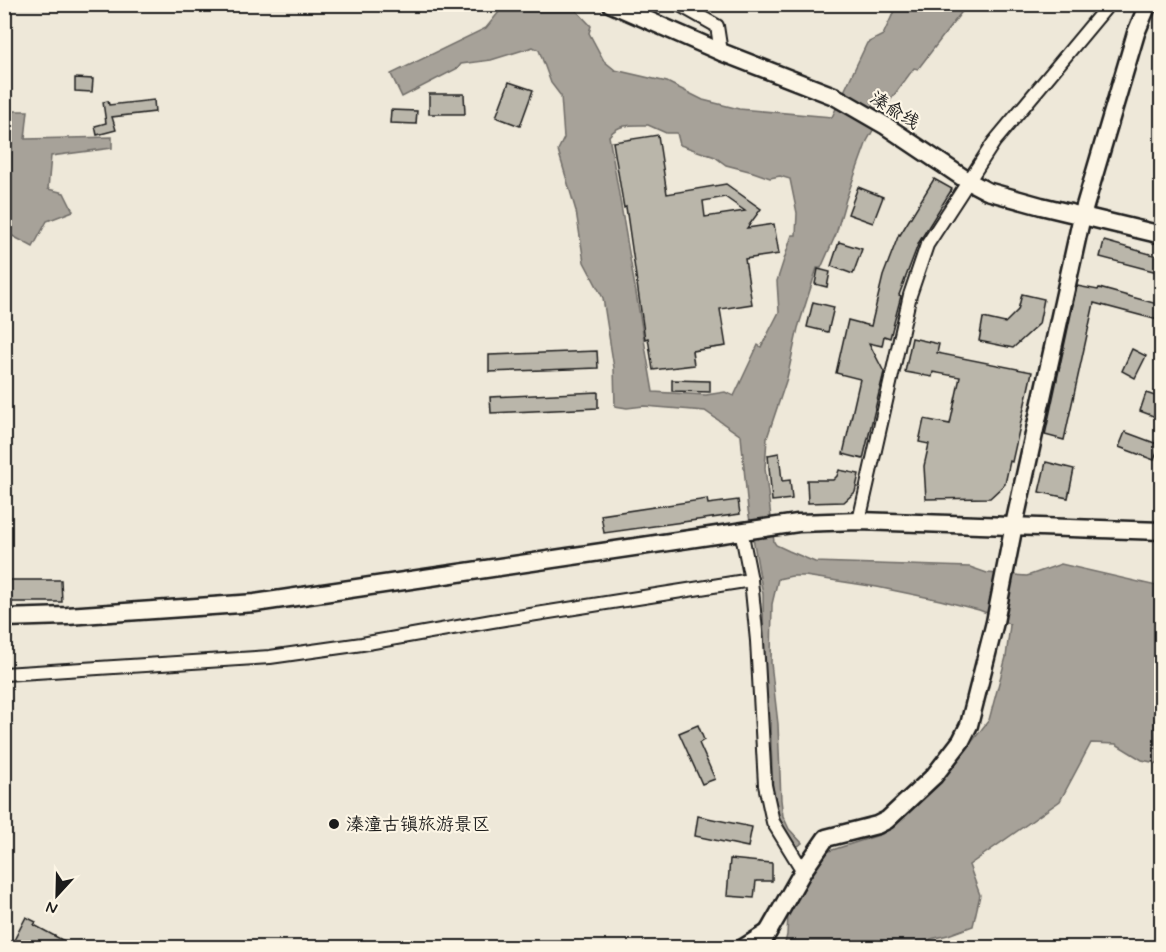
<svg xmlns="http://www.w3.org/2000/svg" width="1166" height="952" font-family="Mynerve,'LXGW WenKai TC',sans-serif">
<style>
.water{fill:#a7a299;stroke:#6f6c67;stroke-width:1.5;fill-rule:evenodd}
.building{fill:#bab6aa;stroke:#1c1c1c;stroke-width:1.5;fill-rule:evenodd}
.lines{fill:none;stroke-linecap:round;stroke-linejoin:round}
.street-casing{stroke:#1c1c1c;stroke-width:16}
.secondary-casing{stroke:#1c1c1c;stroke-width:21}
.street{stroke:#fcf5e5;stroke-width:12}
.secondary{stroke:#fcf5e5;stroke-width:16}
.poi-dot{fill:#1c1c1c;stroke:#fcf5e5;stroke-width:2}
.labels{text-anchor:middle;stroke-width:4.5;stroke-linejoin:round;paint-order:stroke}
.street-label{font-size:18px;fill:#1c1c1c;stroke:#fcf5e5}
.poi-label{font-size:18px;fill:#1c1c1c;stroke:#fcf5e5;text-anchor:start}
</style>
<rect width="100%" height="100%" fill="#eee8d9"/>
<filter id="ink" filterUnits="userSpaceOnUse"><feTurbulence type="fractalNoise" baseFrequency=".0167" numOctaves="2"/><feDisplacementMap in="SourceGraphic" scale="12" xChannelSelector="R" yChannelSelector="G"/><feConvolveMatrix kernelMatrix="1 2 1 2 8 2 1 2 1" color-interpolation-filters="sRGB"/></filter>
<g filter="url(#ink)">
<!-- water -->
<g class="water">
<path d="M500 5H571L591 26 589 33 604 61 615 70 667 82 703 100 739 109 832 117 867 43 883 35 897 5H967L918 69 914 68 889 102 867 141 846 199 836 234 821 268H817L798 328 787 378 767 438 765 468 774 542 776 545 789 551 815 562 970 567 987 573 1027 576 1061 564 1161 587V764L1142 760 1116 744 1091 743 1060 801 969 865 980 895 973 926 948 935 931 939 924 947H784L787 935 788 913 823 853 882 834 938 785 989 720 1006 657 1010 625 1000 618 979 610 940 600 877 587 805 576H792L778 579 772 604 771 663 778 724 781 800 783 816 789 829 802 843 797 847 779 831 774 817 770 717 764 677 763 594 748 510 741 436 705 411 644 406 627 408 615 406 614 368 603 298 584 262 576 211 558 150 564 138 561 96 551 83 539 50 533 47 491 60 461 64 458 68 402 97 391 74 486 28 499 12ZM648 125 666 133H677L680 145 715 157 726 165 753 172 770 178 780 176 790 179 797 213 796 235H792L777 281 779 312 761 347 758 345 734 396 725 392 706 395 653 392 609 136C619 123 633 125 648 125Z"/>
<path d="M5 111H28L25 139 112 137V148L51 156 48 189 64 193 73 211 47 221 33 247 5 232Z"/>
</g>
<!-- building -->
<g class="building">
<path d="M75 78 93 79 92 92 75 91Z"/>
<path d="M509 82 533 90 520 126 496 117Z"/>
<path d="M429 94H464L465 114H429Z"/>
<path d="M154 100 155 112 112 117 116 130 97 135 95 126 106 123 103 102 108 101 109 105Z"/>
<path d="M391 110 417 111 416 124 390 123Z"/>
<path d="M658 135 667 194 726 184 761 209 747 228 774 224 779 254 745 259 752 304 720 309 726 346 692 351 694 365 653 370 648 338 645 339 626 207 624 208 613 142ZM725 197 745 211 705 217 703 201Z"/>
<path d="M934 179 952 189 919 242 899 295 901 296 890 338 884 336 882 346 869 343 884 372 863 459 843 454 860 379 836 373 848 320 871 326 883 276 899 234 900 235Z"/>
<path d="M858 187 883 197 873 223 848 214Z"/>
<path d="M1104 241 1161 257V273L1100 257Z"/>
<path d="M839 242 862 249 853 274 831 266Z"/>
<path d="M818 269 830 272 827 287 815 284Z"/>
<path d="M1077 286 1098 290 1099 288 1161 305V307L1158 320 1094 303 1064 440 1045 435Z"/>
<path d="M1022 294 1044 299 1039 324 1013 348 979 341 983 318 1005 323 1018 310Z"/>
<path d="M813 302 834 307 828 332 807 327Z"/>
<path d="M912 338 939 344 937 353 1032 372 1012 462 1010 461 1005 484 990 498 926 499 924 466 929 444 919 442 924 419 950 424 960 377 933 372 932 377 905 372Z"/>
<path d="M1132 349 1146 356 1135 378 1122 371Z"/>
<path d="M597 351 598 368 489 372V355Z"/>
<path d="M672 380 710 381V392L672 391Z"/>
<path d="M598 392V408L491 413 490 397Z"/>
<path d="M1146 393 1161 398V419L1140 411Z"/>
<path d="M1125 432 1160 445 1154 460 1119 447Z"/>
<path d="M779 453 782 481 790 480 792 499 772 501 768 455Z"/>
<path d="M1046 462 1074 469 1068 498 1039 492Z"/>
<path d="M839 470 859 474 855 492 844 502 808 503 807 480H833L837 476Z"/>
<path d="M707 499 708 504 738 500 740 514 604 533 601 515Z"/>
<path d="M4 580H61L62 602H4Z"/>
<path d="M698 725 704 740 699 743 715 779 702 784 679 733Z"/>
<path d="M698 816 752 827 748 847 695 836Z"/>
<path d="M730 859 772 863V881H756L754 898 727 896Z"/>
<path d="M26 917 36 922 34 925 77 948H34L25 943 22 948H10Z"/>
</g>
<g class="lines">
<defs>
<g id="street">
<path d="M678 4 717 26 721 52"/>
<path d="M859 521 910 295 927 245 994 142 1109 4"/>
<path d="M741 530 751 580 757 641 765 785 773 822 803 871"/>
<path d="M4 674 270 657 362 644 492 621 751 580"/>
</g>
<g id="secondary">
<path d="M611 4 721 52 834 96 886 126 968 181 987 191 1041 206 1162 235"/>
<path d="M4 618 67 616 255 603 798 523 859 521 1162 531"/>
<path d="M743 948 767 933"/>
<path d="M759 948 803 871 826 838 877 825 887 820 934 776 961 741 969 725 995 622 1014 525 1082 216 1136 33 1148 4"/>
</g>
</defs>
<!-- street casing -->
<use href="#street" class="street-casing"/>
<!-- secondary casing -->
<use href="#secondary" class="secondary-casing"/>
<!-- street -->
<use href="#street" class="street"/>
<!-- secondary -->
<use href="#secondary" class="secondary"/>
</g>
</g>
<!-- markers -->
<circle class="poi-dot" cx="334" cy="824" r="6"/>
<g class="labels">
<!-- street labels -->
<g class="street-label">
<text transform="translate(895 110) rotate(32)" y="6">溱俞线</text>
</g>
<!-- poi labels -->
<g class="poi-label">
<text x="346" y="830">溱潼古镇旅游景区</text>
</g>
</g>
<!-- margin -->
<rect width="1166" height="952" fill="none" stroke="#fcf5e5" stroke-width="24"/>
<rect x="12" y="12" width="1142" height="928" fill="none" stroke="#1c1c1c" stroke-width="2" filter="url(#ink)"/>
<!-- north arrow -->
<g transform="translate(57 895) rotate(202)" stroke="#fcf5e5" stroke-width="4.5" paint-order="stroke">
<path d="M0-4.5L10 22L0 15L-10 22Z" fill="#1c1c1c"/>
<text y="-9" font-size="16" font-weight="bold" text-anchor="middle" fill="#1c1c1c">N</text>
</g>
</svg>
